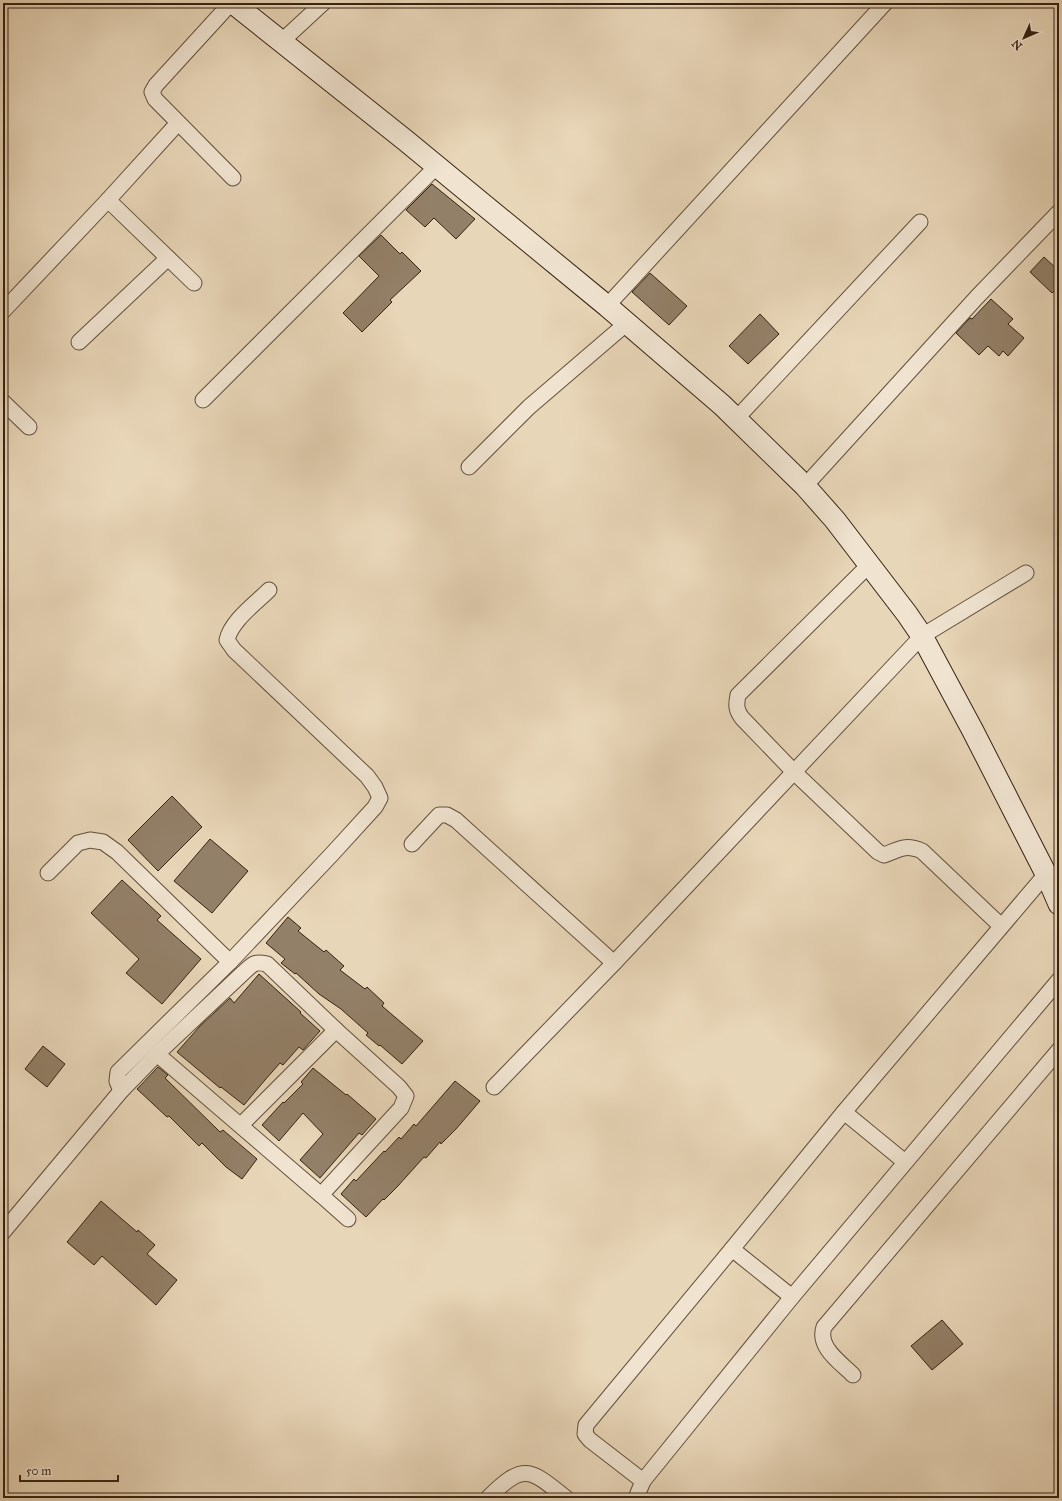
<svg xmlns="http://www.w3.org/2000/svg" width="1062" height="1501" font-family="'IM FELL Great Primer',serif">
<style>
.building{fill:#938068;stroke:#362212}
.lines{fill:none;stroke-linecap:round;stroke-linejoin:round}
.minor-casing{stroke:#624f3c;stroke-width:17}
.secondary-casing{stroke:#362212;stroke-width:23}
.minor{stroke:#f0e4d1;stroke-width:15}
.secondary{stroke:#f0e4d1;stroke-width:21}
</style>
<rect width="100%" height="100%" fill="#e8d6b8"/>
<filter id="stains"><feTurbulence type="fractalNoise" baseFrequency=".005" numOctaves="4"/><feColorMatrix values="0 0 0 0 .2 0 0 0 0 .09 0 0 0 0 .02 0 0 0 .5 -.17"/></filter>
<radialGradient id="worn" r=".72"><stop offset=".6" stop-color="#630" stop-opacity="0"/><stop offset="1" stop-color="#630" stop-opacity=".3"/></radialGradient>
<!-- building -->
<g class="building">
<path d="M432 184 475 219 456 239 434 218 425 227 406 210Z"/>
<path d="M381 235 400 254 402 252 421 271 390 300 392 302 362 332 343 313 379 276 359 256Z"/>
<path d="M1044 257 1059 271V295L1054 291 1052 293 1030 272Z"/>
<path d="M650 273 687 306 669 325 632 292Z"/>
<path d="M991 299 1013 319 1008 324 1024 338 1008 356 1003 351 999 356 988 346 979 355 956 333 970 318 972 319Z"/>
<path d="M760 314 779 334 748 364 729 346Z"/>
<path d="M172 796 202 827 158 871 128 840Z"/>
<path d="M210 839 248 871 212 913 174 881Z"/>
<path d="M122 880 161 916 157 920 201 959 162 1004 126 973 139 959 91 913Z"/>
<path d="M288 917 301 928 298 931 324 952 326 950 344 966 340 970 365 989 367 987 384 1003 382 1006 423 1041 402 1064 380 1045 379 1046 366 1035 368 1033 341 1009 319 994 296 973 295 974 281 963 285 959 266 943Z"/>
<path d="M259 974 301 1012 300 1013 320 1031 303 1050 299 1047 283 1065 280 1063 265 1080 244 1105 221 1087 220 1088 177 1052 200 1026 230 998 234 1003Z"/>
<path d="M43 1046 65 1064 47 1087 25 1069Z"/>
<path d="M158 1067 168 1075 165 1078 220 1132 223 1130 257 1159 242 1179 226 1167 202 1143 199 1146 169 1116 167 1117 137 1089Z"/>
<path d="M313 1068 346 1095 347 1094 376 1119 362 1135 359 1133 320 1178 300 1160 323 1134 303 1113 279 1141 262 1125 283 1102 284 1103 303 1084 301 1082Z"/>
<path d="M455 1081 480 1101 456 1129 441 1144 440 1142 426 1158 424 1157 397 1187 384 1200 383 1199 366 1217 341 1194 354 1179 356 1181 384 1151 385 1152 399 1137 401 1139 414 1124 416 1126Z"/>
<path d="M101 1201 137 1232 138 1230 155 1245 147 1254 177 1280 156 1305 102 1256 94 1265 67 1242Z"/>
<path d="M942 1320 963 1344 932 1370 911 1346Z"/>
</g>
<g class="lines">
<defs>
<g id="minor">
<path d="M231 3 156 85 152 92 155 99 233 178"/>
<path d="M282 41 323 3"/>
<path d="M108 200 194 283"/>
<path d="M607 306 885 3"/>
<path d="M3 311 108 200 178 123"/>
<path d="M79 342 168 258"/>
<path d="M203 400 436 167"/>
<path d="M3 402 29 427"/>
<path d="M736 419 920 222"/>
<path d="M469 467 529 407 627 323"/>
<path d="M805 486 977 297 1059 212"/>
<path d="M869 565 738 695C736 705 736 710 742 718L794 772 878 852 884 855C900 849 905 844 922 851L1001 926"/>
<path d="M412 844 439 815H447L456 820 614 963"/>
<path d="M48 873 78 843 90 840 103 842 117 852 230 962"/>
<path d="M157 1054 321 1195 401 1108 406 1096 399 1087 336 1030"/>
<path d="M494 1087 614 963 922 636 1026 573"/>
<path d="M121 1091 117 1081 118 1072 230 962 333 853 375 807 380 798 375 787 367 776 234 650 227 640C231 621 256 603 269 590"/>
<path d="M844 1112 905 1162"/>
<path d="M321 1195 348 1219"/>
<path d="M3 1232 121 1091 157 1054 243 973C253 964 254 961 267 964L336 1030 241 1125"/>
<path d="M732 1249 792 1297"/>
<path d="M853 1375C840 1362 817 1347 824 1327L1059 1050"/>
<path d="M643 1481 590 1440 585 1434 586 1425 732 1249 844 1112 1046 874"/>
<path d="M488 1498C524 1462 530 1469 566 1498"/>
<path d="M636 1498 643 1481 792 1297 1059 980"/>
</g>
<path id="secondary" d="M233 3 405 140 607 306 722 405 805 486 835 520 907 614 922 636 973 731 1046 874 1059 904"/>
</defs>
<!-- minor casing -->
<use href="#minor" class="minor-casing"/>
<!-- secondary casing -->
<use href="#secondary" class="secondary-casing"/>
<!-- minor -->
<use href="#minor" class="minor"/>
<!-- secondary -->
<use href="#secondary" class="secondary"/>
</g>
<!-- margin -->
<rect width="1062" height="1501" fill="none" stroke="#e8d6b8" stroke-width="16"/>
<rect x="4" y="4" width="1054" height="1493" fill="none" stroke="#362212" stroke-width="2"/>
<rect x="8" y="8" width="1046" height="1485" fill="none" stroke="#362212"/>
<!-- north arrow -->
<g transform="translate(1024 38) rotate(225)" stroke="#f0e4d1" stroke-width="3" paint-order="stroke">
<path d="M0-3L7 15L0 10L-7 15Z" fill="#362212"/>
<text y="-6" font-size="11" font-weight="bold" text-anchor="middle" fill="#362212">N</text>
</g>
<!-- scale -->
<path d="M20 1475v6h98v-6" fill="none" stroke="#362212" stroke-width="2"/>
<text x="26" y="1475" font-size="12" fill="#362212" stroke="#f0e4d1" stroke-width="3" paint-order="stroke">50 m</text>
<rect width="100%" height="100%" filter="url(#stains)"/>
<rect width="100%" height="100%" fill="url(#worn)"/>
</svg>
